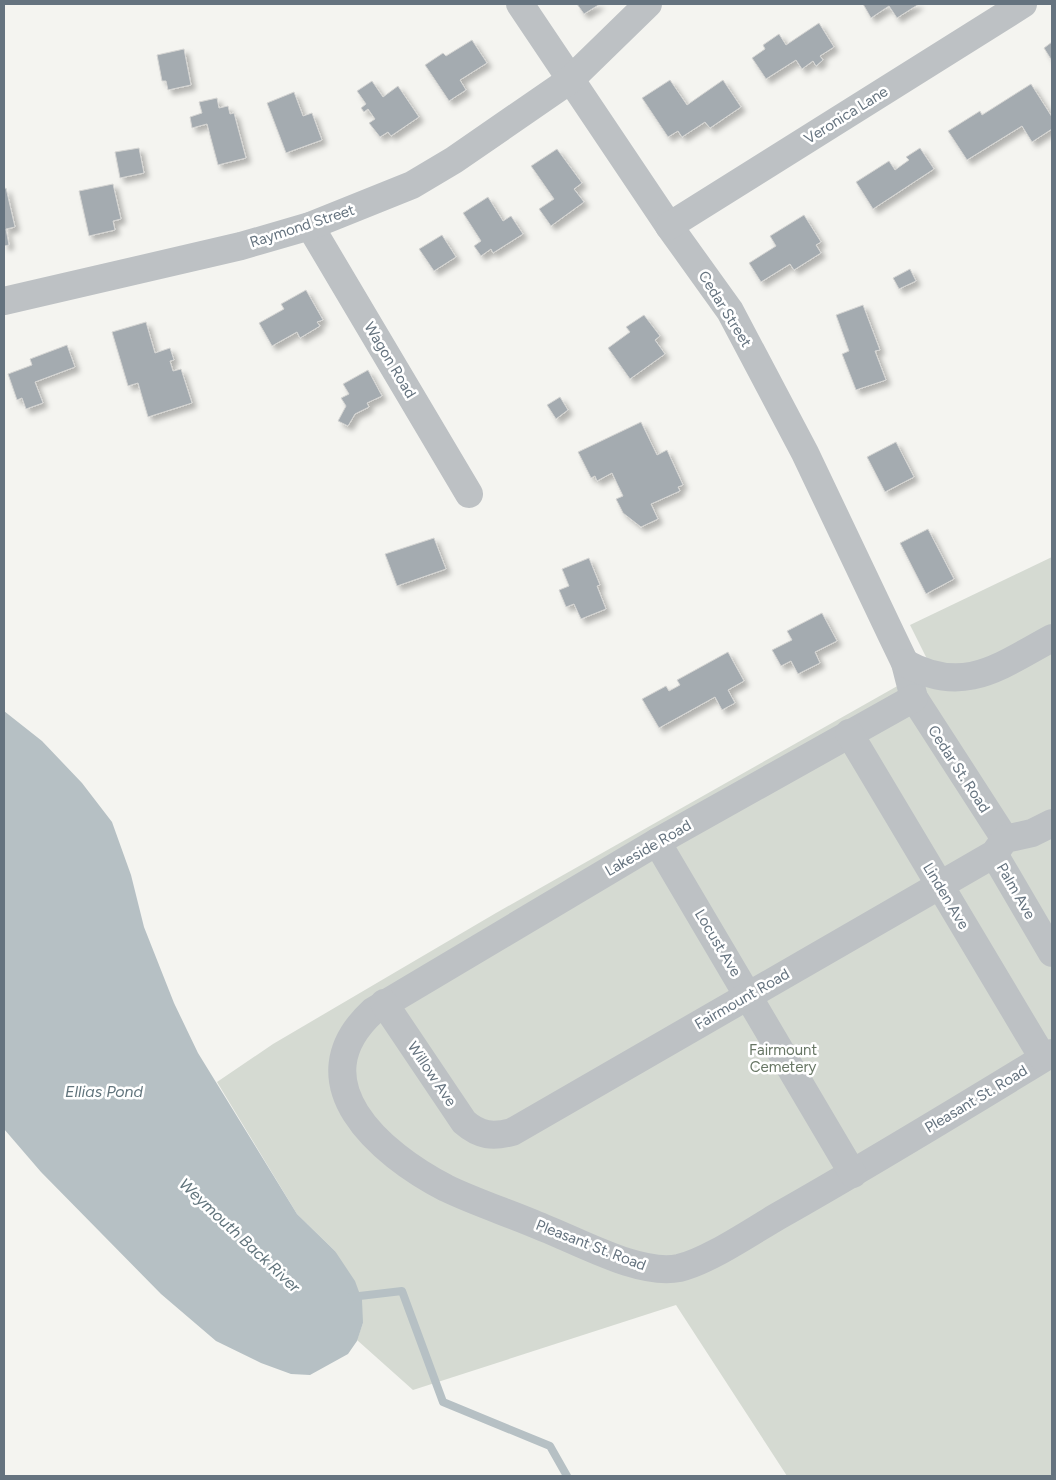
<svg xmlns="http://www.w3.org/2000/svg" width="1056" height="1480" font-family="Figtree,sans-serif">
<style>
.green{fill:#d5dad2}
.water{fill:#b6c0c4}
.lines{fill:none;stroke-linecap:round;stroke-linejoin:round}
.stream{stroke:#b6c0c4;stroke-width:8}
.building{fill:#a4abb0;stroke:#d5d5d3;filter:url(#shadow)}
.minor{stroke:#bdc1c4;stroke-width:28}
.labels{text-anchor:middle;stroke-width:5;stroke-linejoin:round;paint-order:stroke}
.street-label{font-size:15px;fill:#65737f;stroke:#fff}
.park-label{font-size:15px;fill:#677664;stroke:#fff}
.water-label{font-size:16px;font-style:italic;fill:#61747c;stroke:#fff}
</style>
<defs>
<filter id="shadow"><feDropShadow dx="4.5" dy="4.5" stdDeviation="2.5" flood-color="#0004"/></filter>
</defs>
<rect width="100%" height="100%" fill="#f4f4f0"/>
<!-- green -->
<path class="green" d="M1052 557V1476H787L676 1305 413 1390 357 1340 363 1323 335 1251 297 1214 217 1082 273 1044 496 913 931 667 910 625Z"/>
<!-- water -->
<path class="water" d="M4 711 42 741 82 783 112 822 131 875 144 927 174 1003 198 1053 297 1214 335 1251 355 1281 362 1300 363 1323 357 1341 348 1354 310 1375 291 1374 261 1363 216 1341 161 1294 41 1172 4 1129Z"/>
<g class="lines">
<!-- stream -->
<path class="stream" d="M351 1297 402 1291 443 1402 550 1446 567 1476"/>
</g>
<!-- building -->
<g class="building">
<path d="M577 4H600L584 14Z"/>
<path d="M863 4H919L897 18 889 6 871 18Z"/>
<path d="M819 23 834 47 820 56 823 60 816 66 813 61 802 69 796 60 766 79 752 58 765 49 763 45 779 34 786 45Z"/>
<path d="M472 40 487 63 460 80 466 90 449 101 425 65 443 53 446 56Z"/>
<path d="M1052 42V61L1044 48Z"/>
<path d="M184 49 191 85 168 90 166 81H162L157 55Z"/>
<path d="M670 80 687 105 723 80 741 107 710 128 705 122 682 137 678 131 668 137 642 98Z"/>
<path d="M372 81 383 97 398 86 419 117 391 136 388 132 380 137 369 123 375 119 368 109 364 112 361 108 366 104 357 91Z"/>
<path d="M1031 84 1052 117V129L1032 142 1022 126 967 160 948 131 980 111 982 115Z"/>
<path d="M294 92 303 116 312 113 322 140 286 153 267 103Z"/>
<path d="M217 98 219 108 228 106 230 114 234 113 246 158 218 165 207 124 192 128 190 117 202 113 199 102Z"/>
<path d="M139 148 144 173 120 178 115 152Z"/>
<path d="M920 148 934 169 873 209 856 182 889 161 895 170 909 160 906 157Z"/>
<path d="M557 149 582 183 574 189 584 202 551 226 539 209 554 199 531 166Z"/>
<path d="M113 184 121 219 113 221 115 230 89 236 79 191Z"/>
<path d="M6 188 15 227 6 229 9 245 4 246V189Z"/>
<path d="M488 197 503 221 511 216 523 234 493 253 491 249 481 256 474 246 481 241 463 213Z"/>
<path d="M804 215 821 242 816 245 821 253 794 270 790 264 761 282 749 263 776 246 770 236Z"/>
<path d="M442 235 456 257 434 271 419 249Z"/>
<path d="M910 269 916 281 899 289 893 278Z"/>
<path d="M306 290 323 320 317 322 320 326 300 338 297 332 272 346 259 323 284 309 281 304Z"/>
<path d="M863 305 880 350 875 351 886 380 856 390 842 354 849 351 836 315Z"/>
<path d="M644 315 660 336 655 340 665 354 630 379 608 348 630 332 626 327Z"/>
<path d="M146 322 155 353 170 348 174 360 170 361 173 371 181 369 192 403 148 417 138 383 128 386 112 332Z"/>
<path d="M67 345 75 367 35 382 43 403 26 409 22 398 17 400 8 374 32 365 30 359Z"/>
<path d="M368 370 382 396 367 403 369 407 355 414 348 426 338 421 346 406 341 398 349 394 343 384Z"/>
<path d="M560 397 568 410 556 419 547 405Z"/>
<path d="M641 422 657 455 667 450 683 485 678 487 680 491 651 504 658 519 641 527 623 513 616 499 623 496 612 473 597 481 595 476 591 478 578 452Z"/>
<path d="M896 442 914 477 885 492 867 457Z"/>
<path d="M928 529 954 579 926 594 900 543Z"/>
<path d="M434 538 446 569 397 586 385 554Z"/>
<path d="M589 558 600 585 597 586 606 609 581 619 574 604 566 607 559 590 569 586 562 569Z"/>
<path d="M822 613 837 641 815 652 820 663 798 674 791 661 781 666 772 650 792 640 787 631Z"/>
<path d="M728 652 744 681 728 690 735 703 722 710 715 697 659 728 642 699 666 686 669 691 680 685 677 680Z"/>
</g>
<g class="lines">
<!-- minor -->
<g class="minor">
<path d="M520 4 669 226 730 311 805 453 892 636 905 663 914 698 1005 839"/>
<path d="M310 226 469 494"/>
<path d="M669 226 1023 4"/>
<path d="M4 301 241 246 310 226 412 185 454 160 570 80 648 4"/>
<path d="M905 663C964 696 1000 666 1052 638"/>
<path d="M914 698 657 842 373 1011C296 1082 380 1154 446 1188 477 1203 512 1214 544 1228 580 1242 640 1276 679 1268 709 1261 752 1231 780 1215 872 1163 962 1108 1052 1053"/>
<path d="M849 733 1043 1058"/>
<path d="M657 842 853 1174"/>
<path d="M994 854 1052 953"/>
<path d="M384 1003 464 1122C480 1136 493 1137 512 1132L994 854 1005 839 1032 833 1052 823"/>
</g>
</g>
<g class="labels">
<!-- street labels -->
<g class="street-label">
<text transform="translate(846 115) rotate(-32)" y="5">Veronica Lane</text>
<text transform="translate(302 226) rotate(-18)" y="5">Raymond Street</text>
<text transform="translate(725 309) rotate(58)" y="5">Cedar Street</text>
<text transform="translate(390 360) rotate(59)" y="5">Wagon Road</text>
<text transform="translate(959 769) rotate(57)" y="5">Cedar St. Road</text>
<text transform="translate(648 848) rotate(-30)" y="5">Lakeside Road</text>
<text transform="translate(1016 891) rotate(60)" y="5">Palm Ave</text>
<text transform="translate(946 896) rotate(59)" y="5">Linden Ave</text>
<text transform="translate(718 943) rotate(59)" y="5">Locust Ave</text>
<text transform="translate(742 999) rotate(-30)" y="5">Fairmount Road</text>
<text transform="translate(432 1074) rotate(56)" y="5">Willow Ave</text>
<text transform="translate(976 1099) rotate(-31)" y="5">Pleasant St. Road</text>
<text transform="translate(591 1245) rotate(21)" y="5">Pleasant St. Road</text>
</g>
<!-- park labels -->
<g class="park-label">
<text x="783" y="1055">Fairmount<tspan x="783" dy="17">Cemetery</tspan></text>
</g>
<!-- water labels -->
<g class="water-label">
<text x="104" y="1097">Ellias Pond</text>
<text transform="translate(240 1235) rotate(43)" y="6">Weymouth Back River</text>
</g>
</g>
<!-- border -->
<rect width="1056" height="1480" fill="none" stroke="#65737f" stroke-width="10"/>
</svg>
